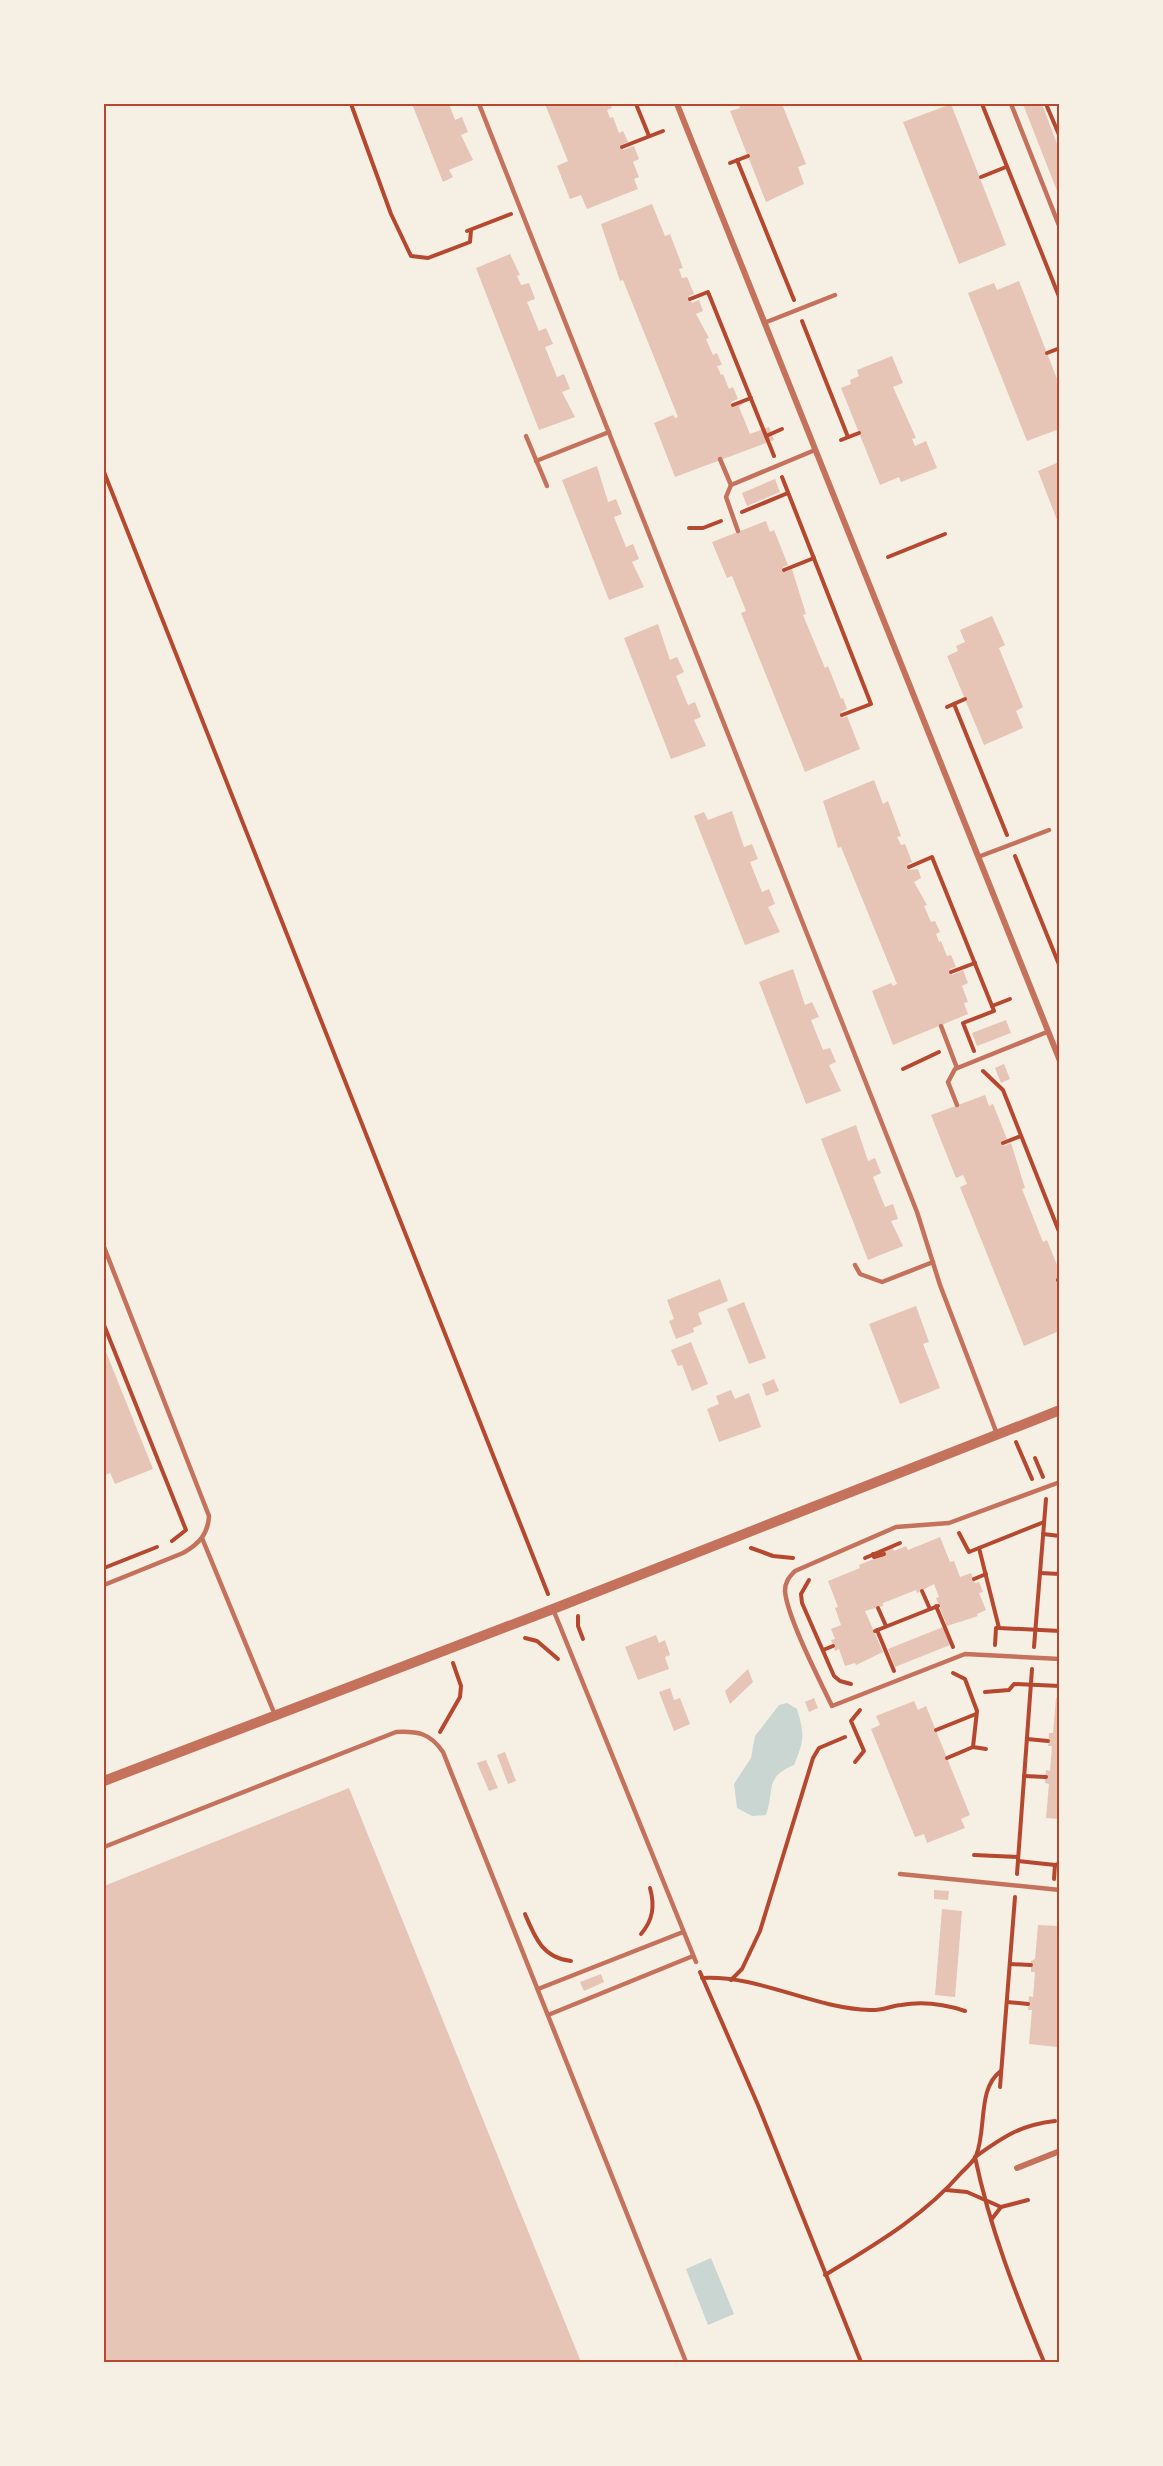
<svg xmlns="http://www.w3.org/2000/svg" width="1163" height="2466" font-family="'Source Sans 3',sans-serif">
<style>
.water{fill:#c9d6d2}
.building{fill:#e6c5b7}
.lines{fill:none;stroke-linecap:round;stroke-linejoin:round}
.path{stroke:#b5482f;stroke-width:4}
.service{stroke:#c5725c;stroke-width:4.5}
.minor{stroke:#c5725c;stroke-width:6}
.tertiary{stroke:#c5725c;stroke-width:10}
.neatline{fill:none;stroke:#b5482f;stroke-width:2}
</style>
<rect width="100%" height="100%" fill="#f6efe4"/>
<!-- water -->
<g class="water">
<path d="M787 1703 797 1709C805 1735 804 1741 794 1765 764 1777 775 1790 766 1815L752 1816 737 1808 734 1784 751 1758 755 1736 779 1705Z"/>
<path d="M711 2258 734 2314 708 2325 686 2269Z"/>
</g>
<!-- building -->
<g class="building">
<path d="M412 104H449L455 120 462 117 468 132 461 135 473 160 449 170 453 177 443 182Z"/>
<path d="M545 104H610L612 108 607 110 610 118 613 117 619 133 623 131 628 142 621 145 623 150 634 146 639 159 633 162 639 177 634 179 638 189 587 209 581 195 570 199 557 166 568 161Z"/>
<path d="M739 104H782L806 164 798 167 804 184 766 202 730 111 740 108Z"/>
<path d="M951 104 1006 245 959 264 903 122Z"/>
<path d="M1023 104H1042L1059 149V196Z"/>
<path d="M652 204 665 236 670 234 683 268 679 269 682 278 687 277 694 294 689 296 692 303 699 300 703 311 696 314 709 338 706 339 713 355 717 353 722 365 717 366 721 375 723 374 729 389 733 387 738 399 731 402 734 407 744 403 739 407 750 434 769 427 774 440 675 477 654 423 673 415 675 418 678 417 623 280 620 281 601 224Z"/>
<path d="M510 254 520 275 517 276 521 285 529 283 535 299 527 302 539 331 546 328 553 344 545 347 557 377 564 374 570 389 562 392 575 417 539 430 476 268Z"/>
<path d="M1019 281 1059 384V429L1027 441 968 293 994 283 997 290Z"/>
<path d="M892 356 903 383 893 387 916 438 912 439 915 446 926 441 937 468 901 482 899 477 880 485 841 388 851 384 850 380 859 376 857 370Z"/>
<path d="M1059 462V525L1038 471Z"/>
<path d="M597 466 608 502 616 499 622 514 614 517 626 547 633 544 639 559 632 562 644 587 609 600 562 480Z"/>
<path d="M775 479 780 492 747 506 742 493Z"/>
<path d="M766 521 770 532 774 530 788 565 783 567 785 572 792 569 806 614 803 615 825 668 828 666 841 699 843 698 847 709 841 712 843 718 847 716 860 749 805 772 741 613 746 611 732 576 727 578 712 542Z"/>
<path d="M992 616 1005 645 999 648 1023 707 1016 711 1023 728 984 745 947 656 958 651 956 646 965 642 960 630Z"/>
<path d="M658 624 670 660 677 657 684 672 676 676 688 705 695 702 701 717 694 720 706 746 671 759 624 638Z"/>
<path d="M874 780 883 804 888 801 901 836 897 837 901 845 905 844 912 862 908 864 910 870 918 869 921 878 914 882 927 905 924 906 931 922 935 921 940 932 936 934 939 942 941 941 947 956 951 955 956 967 950 969 952 975 963 970 968 983 962 986 968 1002 964 1003 968 1014 893 1045 872 991 891 983 893 986 897 984 841 847 838 848 823 801Z"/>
<path d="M732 811 744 847 752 844 758 859 750 862 762 892 769 889 775 904 768 907 780 932 745 945 694 816 704 812 708 820Z"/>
<path d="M793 969 805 1005 812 1002 819 1017 811 1020 823 1050 830 1048 836 1062 829 1065 841 1091 806 1104 759 982Z"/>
<path d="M1006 1020 1011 1033 977 1046 972 1033Z"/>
<path d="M1004 1064 1010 1079 1001 1083 995 1068Z"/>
<path d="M985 1095 989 1106 993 1104 1007 1139 1002 1141 1004 1146 1011 1143 1025 1188 1022 1189 1043 1242 1047 1240 1059 1270V1276L1057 1277 1059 1282V1331L1024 1346 960 1187 967 1184 963 1175 956 1178 931 1115Z"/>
<path d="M856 1125 868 1161 875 1158 881 1173 873 1177 885 1207 893 1204 898 1219 891 1221 903 1246 868 1260 821 1139Z"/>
<path d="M720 1279 728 1301 698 1313 702 1324 693 1328 694 1332 676 1339 669 1321 674 1319 667 1300Z"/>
<path d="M744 1302 766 1358 749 1364 727 1309Z"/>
<path d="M916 1306 929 1342 923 1344 940 1388 900 1404 869 1324Z"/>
<path d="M691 1342 708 1384 692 1391 682 1365 678 1366 671 1350Z"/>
<path d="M104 1347 153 1469 115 1484 110 1473 104 1476Z"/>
<path d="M774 1379 779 1391 766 1396 762 1384Z"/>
<path d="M731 1390 735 1399 749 1393 761 1427 719 1442 707 1409 719 1404 716 1396Z"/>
<path d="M940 1537 950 1562 954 1561 960 1577 971 1573 975 1583 979 1582 983 1592 979 1593 986 1610 977 1614 978 1616 947 1626 936 1598 939 1597 934 1584 917 1593 916 1590 883 1603V1606L865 1611 883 1652 856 1665 855 1663 845 1666 839 1649 835 1651 831 1640 835 1639 831 1629 841 1625 835 1608 838 1607 828 1581 860 1568 859 1565 884 1555 883 1552 893 1548 894 1551 906 1546 908 1550Z"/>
<path d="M943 1627 950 1645 895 1667 888 1649Z"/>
<path d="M656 1635 659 1643 665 1640 670 1655 665 1657 669 1669 638 1680 625 1647Z"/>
<path d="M748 1669 753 1682 730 1704 725 1691Z"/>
<path d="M670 1688 674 1700 680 1698 690 1724 674 1731 659 1692Z"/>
<path d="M814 1698 818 1708 809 1712 805 1702Z"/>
<path d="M1056 1698H1059V1819L1046 1818 1049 1784 1045 1783 1046 1770 1050 1771 1052 1746H1048L1049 1733H1053Z"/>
<path d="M914 1701 918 1710 926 1706 970 1815 961 1819 965 1828 927 1843 924 1834 915 1837 871 1729 880 1725 876 1716Z"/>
<path d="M505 1752 516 1781 508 1784 497 1755Z"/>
<path d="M486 1760 498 1788 489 1791 477 1763Z"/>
<path d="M349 1788 581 2362H104V1886Z"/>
<path d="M934 1890 949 1891 948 1900 934 1899Z"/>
<path d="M942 1909 962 1911 955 1997 935 1995Z"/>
<path d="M1038 1925 1059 1926V2051H1057V2047L1029 2044 1032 2010H1028L1029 1996 1033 1997 1035 1972H1031V1961L1035 1959Z"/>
<path d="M601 1974 604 1982 584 1991 580 1982Z"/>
</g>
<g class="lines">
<!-- path -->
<g class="path">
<path d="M351 104 391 214 411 256 428 258 470 242 471 230"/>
<path d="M636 104 649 136"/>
<path d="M982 104 1060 299"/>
<path d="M1046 104 1060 137"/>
<path d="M622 147 663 131"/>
<path d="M737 160 794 300"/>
<path d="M730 163 748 156"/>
<path d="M981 177 1006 167"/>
<path d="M467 231 511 214"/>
<path d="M690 299 708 292 774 456"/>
<path d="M802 321 848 437"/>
<path d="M1047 353 1060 348"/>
<path d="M733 405 751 398"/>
<path d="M766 436 782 429"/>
<path d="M841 440 859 433"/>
<path d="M104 472 548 1594"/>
<path d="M782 477 871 704 842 715"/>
<path d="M742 512 788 493"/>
<path d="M689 528H703L721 521"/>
<path d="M888 557 945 534"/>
<path d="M784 570 814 558"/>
<path d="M954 704 1007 835"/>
<path d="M947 707 965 699"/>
<path d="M1015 856 1060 967"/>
<path d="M909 867 932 857 994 1011 963 1023 974 1051"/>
<path d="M951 972 975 963"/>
<path d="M992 1006 1010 999"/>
<path d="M903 1069 939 1052"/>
<path d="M983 1071 1003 1090 1060 1234"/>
<path d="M1003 1143 1021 1136"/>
<path d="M1058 1280 1060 1279"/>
<path d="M104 1325 186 1530 172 1541"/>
<path d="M1016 1442 1032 1479"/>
<path d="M1035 1458 1043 1477"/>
<path d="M1044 1522 979 1548 999 1628 1060 1631"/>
<path d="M959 1533 969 1552 979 1548"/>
<path d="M1043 1534 1060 1536"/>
<path d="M751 1548 773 1556 793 1558"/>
<path d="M873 1554 874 1557 884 1554"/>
<path d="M865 1558 900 1543"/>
<path d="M104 1568 157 1547"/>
<path d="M1040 1573 1060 1574"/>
<path d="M974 1579 986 1574"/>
<path d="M809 1580 801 1594 802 1603 834 1676 840 1681 851 1684"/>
<path d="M922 1591 930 1609"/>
<path d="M936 1606 953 1647"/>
<path d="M878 1608 886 1626"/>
<path d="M578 1616V1626L583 1639"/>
<path d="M877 1630 894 1671"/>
<path d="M875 1631 938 1606"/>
<path d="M525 1638 537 1641 558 1659"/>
<path d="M995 1645 996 1628H999"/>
<path d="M1034 1647 1046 1499"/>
<path d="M823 1650 833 1646"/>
<path d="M953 1673 965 1679 977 1711 973 1747 986 1749"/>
<path d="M985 1692 1009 1690 1014 1684 1060 1686"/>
<path d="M936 1730 976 1714"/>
<path d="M440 1732 460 1697 461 1686 453 1663"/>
<path d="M1027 1739 1048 1741"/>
<path d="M947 1758 973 1747"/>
<path d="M855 1762 864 1751 851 1721 860 1710"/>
<path d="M1024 1776 1046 1777"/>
<path d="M974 1855 1018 1857"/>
<path d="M1018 1861 1055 1865 1060 1863"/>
<path d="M1017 1874 1032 1669"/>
<path d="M1054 1879 1055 1865"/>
<path d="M525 1914C535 1938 543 1958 571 1961"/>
<path d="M641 1934C653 1920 655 1906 650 1888"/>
<path d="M1010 1964 1031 1965"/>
<path d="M700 1972 758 2105 861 2362"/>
<path d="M702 1978C760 1975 812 2008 870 2010 880 2011 891 2006 901 2005 923 2001 944 2004 965 2011"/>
<path d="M731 1980 742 1969 760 1931 813 1758 819 1748 845 1737"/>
<path d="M1007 2002 1028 2004"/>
<path d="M1000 2087 1015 1897"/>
<path d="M946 2190 967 2192 1001 2207"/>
<path d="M991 2220 1001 2207 1028 2200"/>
<path d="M825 2275C874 2245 923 2217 961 2173 966 2168 973 2162 976 2156 987 2129 977 2088 1001 2071"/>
<path d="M1044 2362C1016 2295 990 2229 975 2157 1003 2137 1020 2125 1055 2121"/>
</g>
<!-- service -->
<g class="service">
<path d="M479 104 917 1212 940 1285 997 1434"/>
<path d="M1011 104 1060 228"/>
<path d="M764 323 835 295"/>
<path d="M526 436 547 486"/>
<path d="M720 459 731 485"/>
<path d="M536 461 609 432"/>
<path d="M738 531 726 497 731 485 815 450"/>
<path d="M978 857 1049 830"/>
<path d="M941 1026 957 1068"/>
<path d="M957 1105 948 1082 955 1069 1047 1032"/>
<path d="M104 1247 209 1516C208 1534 199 1544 183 1553L104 1585"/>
<path d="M855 1265 860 1274 882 1282 933 1262"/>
<path d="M1060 1482 949 1523 896 1527 795 1571C789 1577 785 1582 785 1591 787 1617 820 1681 832 1706L965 1654 1060 1659"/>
<path d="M202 1538 275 1715"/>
<path d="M553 1609 696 1962"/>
<path d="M104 1847 396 1732C418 1731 430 1733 443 1752L686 2362"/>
<path d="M900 1874 1060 1890"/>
<path d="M538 1989 683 1932"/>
<path d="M548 2015 693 1956"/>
</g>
<!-- minor -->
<g class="minor">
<path d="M677 104 1060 1061"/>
<path d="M1017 2168 1060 2151"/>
</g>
<!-- tertiary -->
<path class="tertiary" d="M104 1781 553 1609 1060 1410"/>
</g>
<!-- border -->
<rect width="1163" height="2466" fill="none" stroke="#f6efe4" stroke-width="210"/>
<rect x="105" y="105" width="953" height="2256" class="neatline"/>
</svg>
